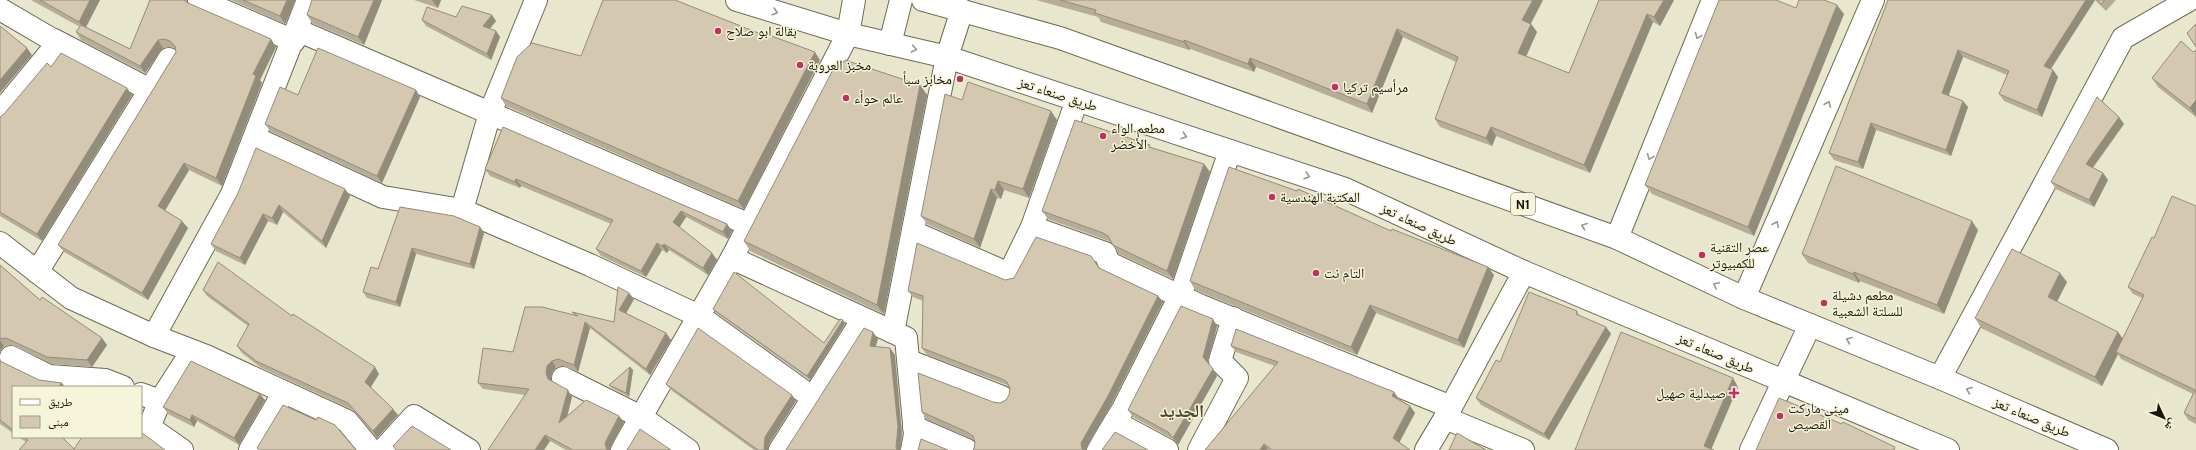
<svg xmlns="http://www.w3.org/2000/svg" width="2196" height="450" font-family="Overpass,'Noto Naskh Arabic',sans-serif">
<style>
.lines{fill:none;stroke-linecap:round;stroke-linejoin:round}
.minor-casing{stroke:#6e6b54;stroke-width:24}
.highway-casing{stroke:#6e6b54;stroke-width:24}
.minor{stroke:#fff;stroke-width:22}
.highway{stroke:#fff;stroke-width:22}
.wall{fill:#b6ac97}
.shaded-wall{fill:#948c7b}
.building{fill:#d4c8b0;stroke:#948c7b}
.oneway{stroke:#979792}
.poi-dot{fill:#be3162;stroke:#f6f4d9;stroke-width:1.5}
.labels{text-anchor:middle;stroke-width:3;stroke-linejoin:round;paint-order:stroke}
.shield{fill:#f6f4d9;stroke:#5a594a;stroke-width:1}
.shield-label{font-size:13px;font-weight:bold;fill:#17170d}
.poi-label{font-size:14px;fill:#17170d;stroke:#f6f4d9;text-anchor:start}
.street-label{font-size:14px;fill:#17170d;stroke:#f6f4d9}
.district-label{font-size:18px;font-weight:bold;fill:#4b4933;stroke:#f6f4d9}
</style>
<rect width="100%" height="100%" fill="#e8e6cc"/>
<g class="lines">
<defs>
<g id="minor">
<path d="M199 0 294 41"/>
<path d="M0 9 58 43 0 113"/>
<path d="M297 30 750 225"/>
<path d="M54 40 150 90"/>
<path d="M890 44 901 0"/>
<path d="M255 138 383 197 462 210 590 265 699 316 813 398"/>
<path d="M462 210 490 113 536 0"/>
<path d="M1032 227 1105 253 1109 263 1201 306 1451 407"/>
<path d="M913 232 1009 274 1032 227 1077 100"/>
<path d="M1617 238 1713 0"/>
<path d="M0 243 71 298 154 336 206 356 347 421 371 450"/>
<path d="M732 258 906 338 915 434 912 450"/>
<path d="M37 272 169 59"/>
<path d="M1744 298 1873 0"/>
<path d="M893 332 947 57 962 10"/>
<path d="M154 336 232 194 308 0"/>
<path d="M11 357 49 376 105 380 123 387"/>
<path d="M909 361 1002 397"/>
<path d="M563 378 641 417 688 450"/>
<path d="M1940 378 2123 38 2189 0"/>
<path d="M141 394 160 401"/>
<path d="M1445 418 1523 450"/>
<path d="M1115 422 1167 450"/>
<path d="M914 427 967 450"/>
<path d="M182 450 149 427 160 401 192 351"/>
<path d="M250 450 284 392"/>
<path d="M383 450 414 416 469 450"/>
<path d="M622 450 732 258 848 34 854 0"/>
<path d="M780 450 863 319"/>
<path d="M1098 450 1123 409 1180 296 1230 151"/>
<path d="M1199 450 1237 378 1220 361 1233 318"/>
<path d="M1426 450 1445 418 1524 272"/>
<path d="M1751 450 1810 325"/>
</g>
<g id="highway">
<path d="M737 0 848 34 947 57 1345 189 1524 272 1948 450"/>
<path d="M923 0 1060 38 1617 238 1744 298 1940 378 2107 450"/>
</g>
</defs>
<!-- minor casing -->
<use href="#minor" class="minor-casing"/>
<!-- highway casing -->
<use href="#highway" class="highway-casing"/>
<!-- minor -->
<use href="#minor" class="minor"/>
<!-- highway -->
<use href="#highway" class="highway"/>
</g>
<!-- wall -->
<g class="wall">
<path d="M31 0H100L86 27 130 49 150 0H187V1L188 3 276 47 260 80 262 83 222 186 189 170 165 210 188 228 148 300 64 252 58 245 176 52 175 48 170 47 163 48 145 73 81 40 76 32 80 27Z"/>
<path d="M231 0H296L285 24Z"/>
<path d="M382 0 364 45 312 23 307 15Z"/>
<path d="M414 0H441L438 8Z"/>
<path d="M1036 0H1543L1531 24 1537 32 1526 56 1569 73 1599 0H1674L1660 26 1653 22 1590 173 1496 136 1492 146 1440 127 1435 119 1456 62 1403 37 1372 113 1256 67 1254 72 1190 49 1189 50 1101 22 1098 17Z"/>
<path d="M1888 0H2095L2051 69 2053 70 2058 77 2042 117 2004 101 1999 94 2007 75 1963 57 1948 95 1968 107 1951 156 1876 130 1863 169 1834 160 1829 153Z"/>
<path d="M2095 0H2116L2106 11Z"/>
<path d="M1796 8 1844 14 1754 236 1652 194 1645 185Z"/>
<path d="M456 17 496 21 490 29 496 31 500 37 491 60 426 26 422 20Z"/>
<path d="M2193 52 2196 117 2158 87 2152 78Z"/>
<path d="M581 56 820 60 744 209 506 106 501 98Z"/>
<path d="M844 62 920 85 927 95 884 314 750 251 744 241Z"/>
<path d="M51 67 132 95 42 241 0 216V117L4 114Z"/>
<path d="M416 90 420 97 382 183 270 131 265 124 298 95Z"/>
<path d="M962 100 1057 120 1029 198 1004 190 1001 199 997 198 980 248 927 224 921 216Z"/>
<path d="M2124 124 2093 168 2103 173 2108 180 2094 207 2056 189 2051 182Z"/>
<path d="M503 127 727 224 732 231 728 239 686 217 680 227 712 253 717 260 708 275 669 250 667 253 662 250 646 277 601 256 596 249 611 224 521 186 520 188 490 176 485 169Z"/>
<path d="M1153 148 1204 164 1210 172 1173 279 1119 254 1112 243 1109 241 1048 219 1042 211Z"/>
<path d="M345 189 350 196 326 248 283 212 277 225 268 221 245 265 216 251 211 244 238 193Z"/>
<path d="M2196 206V424L2188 420 2184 413 2193 394 2121 359 2118 354 2102 386 1981 328 1975 318 2067 282 2057 302 2118 332 2123 339 2142 298 2133 294 2128 287 2154 238Z"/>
<path d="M400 207 480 227 484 233 474 269 416 254 400 307 367 298 363 292 378 269Z"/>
<path d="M1978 230 1944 314 1860 281 1859 283 1808 263 1802 254Z"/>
<path d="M1391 231 1494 275 1464 348 1376 313 1357 355 1195 290 1190 281Z"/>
<path d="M0 265 40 300 107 345 92 367 52 364 11 345 4 346 0 351Z"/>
<path d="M1099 268 1158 296 1163 302 1112 403 1086 450H973L974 449 975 442 974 440 972 439 926 419 922 412 993 402 1000 403 1006 400 1009 395 1010 388 1007 385 927 355 922 348 923 301 913 297 908 291 1005 280Z"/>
<path d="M203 290 379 374 371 387 398 415 377 438 353 410 260 367 242 353 237 346 248 326 207 296Z"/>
<path d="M629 293 634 299 626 313 666 333 671 340 650 375 590 328 578 372 563 366 556 367 552 373 551 379V380L572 397 567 416 624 422 610 450H566L550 441 544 450H488L525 395 483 389 478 383 513 352 575 315 572 312 614 322Z"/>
<path d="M713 309 824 343 845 324 810 380 715 312Z"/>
<path d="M1577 311 1580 316 1606 327 1611 334 1549 440 1481 405 1476 398 1500 362Z"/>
<path d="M1217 326 1208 363 1217 376 1178 445 1173 439 1133 417 1128 410Z"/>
<path d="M1231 346 1394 392 1399 399 1410 406 1415 413 1399 442 1410 450H1205L1275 366 1236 352Z"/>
<path d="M0 361 13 387V433L0 424Z"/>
<path d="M630 367 633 370 629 397 612 388 609 385Z"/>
<path d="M666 384 796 401 769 444V450H754L671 390Z"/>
<path d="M265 400 239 445 197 421 194 427 168 414 163 407Z"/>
<path d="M18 437H62L74 449 165 450H19L26 442Z"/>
</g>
<!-- shaded-wall -->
<g class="shaded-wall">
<path d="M90 0H100L85 29 79 22Z"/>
<path d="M287 0H296L285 24 280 16Z"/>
<path d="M374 0H382L364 45 358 37Z"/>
<path d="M432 0H441L438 8Z"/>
<path d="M1533 0H1543L1528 28 1522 20Z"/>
<path d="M1664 0H1674L1660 26 1654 17Z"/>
<path d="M2086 0H2095L2048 73 2044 66Z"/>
<path d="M1837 5 1844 14 1754 236 1748 227Z"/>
<path d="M1647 14 1653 22 1590 173 1584 165Z"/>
<path d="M492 15 496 21 487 32 483 26Z"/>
<path d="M1531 24 1537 32 1524 61 1518 53Z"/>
<path d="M1397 29 1403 37 1372 113 1367 104Z"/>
<path d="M496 31 500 37 491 60 487 54Z"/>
<path d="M271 39 276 47 260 80 262 83 222 186 216 178 253 74Z"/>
<path d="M158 40 163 48 145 73 140 66Z"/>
<path d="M1184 40 1190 49 1189 50 1184 42Z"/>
<path d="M27 48 32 55 0 93V80Z"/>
<path d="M1958 50 1963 57 1947 100 1942 93Z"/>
<path d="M815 52 820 60 744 209 738 201Z"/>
<path d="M1250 58 1256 67 1254 72 1248 64Z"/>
<path d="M2053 70 2058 77 2042 117 2037 110Z"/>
<path d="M920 85 927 95 884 314 877 305Z"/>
<path d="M127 88 132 95 42 241 37 234Z"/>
<path d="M416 90 420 97 382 183 377 176Z"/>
<path d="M2196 100V117L2190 108Z"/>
<path d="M1963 101 1968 107 1951 156 1946 150Z"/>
<path d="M1051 111 1057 120 1029 198 1023 189Z"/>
<path d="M2119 117 2124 124 2090 171 2086 164Z"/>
<path d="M1871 123 1876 130 1863 169 1858 162Z"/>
<path d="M1491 127 1496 136 1492 146 1486 138Z"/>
<path d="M184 163 189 170 163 214 158 206Z"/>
<path d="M1204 164 1210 172 1173 279 1167 271Z"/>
<path d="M2103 173 2108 180 2094 207 2089 200Z"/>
<path d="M516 179 521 186 520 188 515 182Z"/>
<path d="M998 181 1004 190 1001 199 995 190Z"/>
<path d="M345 189 350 196 326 248 322 241Z"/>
<path d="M991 189 997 198 980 248 974 239Z"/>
<path d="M279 205 283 212 277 225 272 218Z"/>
<path d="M681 211 686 217 678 229 673 222Z"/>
<path d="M263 214 268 221 245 265 240 258Z"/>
<path d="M182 221 188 228 148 300 142 293Z"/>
<path d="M1972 221 1978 230 1944 314 1937 305Z"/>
<path d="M727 224 732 231 728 239 723 232Z"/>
<path d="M480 227 484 233 474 269 470 264Z"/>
<path d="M657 243 662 250 646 277 641 271Z"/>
<path d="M664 244 669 250 667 253 662 246Z"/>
<path d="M412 248 416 254 400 307 396 302Z"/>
<path d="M712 253 717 260 708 275 703 268Z"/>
<path d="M1488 267 1494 275 1464 348 1458 340Z"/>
<path d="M1854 272 1860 281 1859 283 1853 274Z"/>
<path d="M2060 273 2067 282 2054 307 2048 297Z"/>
<path d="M629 293 634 299 624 317 619 310Z"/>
<path d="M1158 296 1163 302 1112 403 1086 450H1083L1081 443Z"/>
<path d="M1370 305 1376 313 1357 355 1351 347Z"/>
<path d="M1213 319 1217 326 1208 364 1203 357Z"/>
<path d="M843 320 845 324 810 380 807 376Z"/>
<path d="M585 322 590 328 578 372 574 365Z"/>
<path d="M1606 327 1611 334 1549 440 1544 434Z"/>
<path d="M873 332 878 339 874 353 870 346Z"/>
<path d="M2118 332 2124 341 2116 352 2118 354 2102 386 2095 377Z"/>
<path d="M666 333 671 340 650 375 646 369Z"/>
<path d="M102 338 107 345 92 367 87 360Z"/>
<path d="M0 340 4 346 0 351Z"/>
<path d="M890 348 895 355 902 433 901 450H897L896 447Z"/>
<path d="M552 361 556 367 552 373 551 379 553 385 548 379 546 373 547 366Z"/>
<path d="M375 367 379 374 370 388 365 382Z"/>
<path d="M630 367 633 370 629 397 626 393Z"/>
<path d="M1213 369 1217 376 1178 445 1173 438Z"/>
<path d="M1733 378 1738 387 1711 450 1704 446Z"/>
<path d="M62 383 65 387H58Z"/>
<path d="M568 390 572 397 564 429 559 423Z"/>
<path d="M1394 392 1399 399 1392 396Z"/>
<path d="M260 394 265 400 239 445 234 438Z"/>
<path d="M792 395 796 401 769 444V450H765L764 449 765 437Z"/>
<path d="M1410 406 1415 413 1398 445 1393 438Z"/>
<path d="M393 409 398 415 377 438 373 431Z"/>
<path d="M192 415 197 421 194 427 190 420Z"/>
<path d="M619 416 624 422 610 450H607L605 443Z"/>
<path d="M545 435 550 441 544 450H535Z"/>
<path d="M1264 444 1268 450H1260Z"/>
</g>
<!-- building -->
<g class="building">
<path d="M40 0H90L79 22Z"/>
<path d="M150 0H184L188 3 271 39 253 74 256 76 216 178 184 163 158 206 182 221 142 293 58 245 176 52 175 46 170 41 164 39 158 40 140 66 76 32 81 25 130 49Z"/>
<path d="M243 0H287L280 16Z"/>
<path d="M312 0H374L358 37 307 15Z"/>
<path d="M603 0H675L766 36V34L815 52 738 201 501 98 517 57 532 43 581 56Z"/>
<path d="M1060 0H1533L1522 20 1531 24 1518 53 1569 73 1599 0H1664L1654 17 1647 14 1584 165 1491 127 1486 138 1435 119 1458 57 1397 29 1367 104 1250 58 1248 64 1184 40V42L1095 13 1096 10Z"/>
<path d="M1719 0H1776L1796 8 1799 0H1824L1837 5 1748 227 1645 185Z"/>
<path d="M1888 0H2086L2044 66 2053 70 2037 110 1999 94 2009 71 1958 50 1942 93 1963 101 1946 150 1871 123 1858 162 1829 153Z"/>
<path d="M2097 0H2105L2101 4Z"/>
<path d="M462 6 492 15 483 26 496 31 487 54 422 20 427 7 456 17Z"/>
<path d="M2196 24V47L2187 33Z"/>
<path d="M0 26 27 48 0 80Z"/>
<path d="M2181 41 2193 52 2196 50V100L2190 108 2152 78Z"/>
<path d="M318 48 416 90 377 176 265 124 280 87 298 95Z"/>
<path d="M61 53 127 88 37 234 0 212V117L4 114 47 63 51 67Z"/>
<path d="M838 60 844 62 845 60 920 85 877 305 744 241Z"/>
<path d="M968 82 1051 111 1023 189 998 181 995 190 991 189 974 239 921 216 945 94 962 100Z"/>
<path d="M2097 97 2119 117 2086 164 2103 173 2089 200 2051 182Z"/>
<path d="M1075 120 1150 145 1149 147 1204 164 1167 271 1113 245 1108 236 1103 233 1042 211Z"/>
<path d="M503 127 727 224 723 232 681 211 673 222 712 253 703 268 664 244 662 246 657 243 641 271 596 249 613 220 516 179 515 182 485 169Z"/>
<path d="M256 148 345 189 322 241 279 205 272 218 263 214 240 258 211 244 238 193Z"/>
<path d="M1836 166 1972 221 1937 305 1854 272 1853 274 1802 254Z"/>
<path d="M1229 167 1297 191 1298 189 1391 231 1392 229 1488 267 1458 340 1370 305 1351 347 1190 281Z"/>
<path d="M2172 196 2196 206V419L2184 413 2195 390 2116 352 2144 295 2128 287 2152 237 2154 238Z"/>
<path d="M400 207 454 216 480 227 470 264 412 248 396 302 363 292 371 267 378 269Z"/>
<path d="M1036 237 1091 256 1099 268 1158 296 1108 396 1081 443 1082 449 1083 450H973L974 449 975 442 973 436 967 432 922 412 918 373 993 402 1000 403 1006 400 1009 395 1010 388 1007 382 1002 379 922 348 923 296 908 291 917 243 1005 280 1014 278Z"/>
<path d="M2012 249 2060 273 2048 297 2118 332 2095 377 1975 318Z"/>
<path d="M218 262 292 316 293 314 375 367 365 382 393 409 373 431 348 403 256 361 237 346 249 324 203 290Z"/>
<path d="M0 265 40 300 42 297 102 338 87 360 47 357 6 338 0 339Z"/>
<path d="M734 272 824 343 840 319 843 320 807 376 713 309Z"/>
<path d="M618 287 629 293 619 310 666 333 646 369 585 322 574 365 558 359 552 361 547 366 546 373 548 379 568 390 559 423 586 400 619 416 605 443 607 450H573L545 435 535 450H488L529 389 478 383 483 348 513 352 525 307H542L578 316 572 312 614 322Z"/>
<path d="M1529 292 1577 311 1576 314 1606 327 1544 434 1476 398 1496 360 1500 362Z"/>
<path d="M1181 306 1213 319 1203 357 1213 369 1173 438 1168 432 1128 410Z"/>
<path d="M698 328 792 395 765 437 764 449 765 450H758L666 384Z"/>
<path d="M864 328 873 332 870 346 890 348 898 427 896 447 897 450H786Z"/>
<path d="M1236 329 1394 392 1392 396 1410 406 1393 438 1410 450H1272L1264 444 1260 450H1205L1278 362 1231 346Z"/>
<path d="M1621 332 1733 378 1704 446 1714 450H1575Z"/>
<path d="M0 361 39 380 62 383 58 387H13V430L0 420Z"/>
<path d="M191 361 260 394 234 438 192 415 190 420 163 407Z"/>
<path d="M630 367 626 393 609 385Z"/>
<path d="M1779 398 1842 424 1843 422 1895 447 1894 450H1756Z"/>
<path d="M283 405 316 420 318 417 335 425 356 450H260L257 448Z"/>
<path d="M412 426 451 450H396L393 446Z"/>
<path d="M640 429 671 450H627Z"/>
<path d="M141 432 165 450H19L28 440 23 437H62L74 449 82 437H141Z"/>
<path d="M1115 432 1148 450H1102Z"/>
<path d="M1457 433 1486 450H1449Z"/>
<path d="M921 439 948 450H918Z"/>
</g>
<!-- one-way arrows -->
<defs><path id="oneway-chevron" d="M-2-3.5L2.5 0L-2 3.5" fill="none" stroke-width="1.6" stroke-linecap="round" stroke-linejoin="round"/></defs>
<g class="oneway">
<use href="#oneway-chevron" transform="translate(775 12) rotate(17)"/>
<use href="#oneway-chevron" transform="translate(1698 36) rotate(112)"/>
<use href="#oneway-chevron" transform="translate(914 49) rotate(13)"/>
<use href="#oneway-chevron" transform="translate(1828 104) rotate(-67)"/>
<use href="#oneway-chevron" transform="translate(1184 136) rotate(18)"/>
<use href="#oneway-chevron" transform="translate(1650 157) rotate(112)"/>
<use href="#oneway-chevron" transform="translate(1307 176) rotate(18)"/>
<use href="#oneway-chevron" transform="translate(1776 224) rotate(-67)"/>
<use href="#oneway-chevron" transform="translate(1584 226) rotate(-160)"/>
<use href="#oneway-chevron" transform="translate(1716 285) rotate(-155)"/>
<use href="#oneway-chevron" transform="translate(1849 340) rotate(-158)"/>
<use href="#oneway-chevron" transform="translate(1969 390) rotate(-157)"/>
</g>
<!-- markers -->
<g class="poi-dot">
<circle cx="718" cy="31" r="4"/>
<circle cx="800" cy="65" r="4"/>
<circle cx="960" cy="79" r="4"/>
<circle cx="1335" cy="87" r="4"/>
<circle cx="846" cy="98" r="4"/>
<circle cx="1103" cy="136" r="4"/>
<circle cx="1272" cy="197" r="4"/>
<circle cx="1702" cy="255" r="4"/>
<circle cx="1316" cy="273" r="4"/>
<circle cx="1824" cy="303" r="4"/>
<path d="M1732 387h4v4h4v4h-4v4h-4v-4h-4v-4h4z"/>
<circle cx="1780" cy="416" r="4"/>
</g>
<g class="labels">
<!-- shield labels -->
<rect class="shield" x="1511" y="193" width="24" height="22" rx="3"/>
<g class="shield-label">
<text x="1523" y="209">N1</text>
</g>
<!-- poi labels -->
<g class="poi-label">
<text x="726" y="36">بقالة ابو صلاح</text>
<text x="808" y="70">مخبز العروبة</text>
<text x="952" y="84" text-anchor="end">مخابز سبأ</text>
<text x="1343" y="92">مرأسيم تركيا</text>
<text x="854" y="103">عالم حوأء</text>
<text x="1111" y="133">مطعم الواء<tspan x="1111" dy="16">الأخضر</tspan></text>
<text x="1280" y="202">المكتبة الهندسية</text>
<text x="1710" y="252">عصر التقنية<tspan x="1710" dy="16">للكمبيوتر</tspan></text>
<text x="1324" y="278">التام نت</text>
<text x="1832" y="300">مطعم دشيلة<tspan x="1832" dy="16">للسلتة الشعبية</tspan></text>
<text x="1726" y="398" text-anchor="end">صيدلية صهيل</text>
<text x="1788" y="413">ميني ماركت<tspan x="1788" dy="16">القصيص</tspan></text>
</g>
<!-- street labels -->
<g class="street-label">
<text transform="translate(1058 94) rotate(18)" y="5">طريق صنعاء تعز</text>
<text transform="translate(1419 224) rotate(25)" y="5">طريق صنعاء تعز</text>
<text transform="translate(1716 353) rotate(23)" y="5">طريق صنعاء تعز</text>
<text transform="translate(2032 417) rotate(23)" y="5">طريق صنعاء تعز</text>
</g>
<!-- district labels -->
<g class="district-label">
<text x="1182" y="417">الجديد</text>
</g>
</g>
<!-- legend -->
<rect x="12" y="386" width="130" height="52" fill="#f6f4d9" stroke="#9d9c87"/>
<rect x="20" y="399" width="20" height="6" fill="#ffffff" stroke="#9d9c87"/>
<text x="48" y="406" font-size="12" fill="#17170d">طريق</text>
<rect x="20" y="416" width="20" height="12" fill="#d4c8b0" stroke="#9d9c87"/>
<text x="48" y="426" font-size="12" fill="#17170d">مبنى</text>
<!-- north arrow -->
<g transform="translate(2164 418) rotate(134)" stroke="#f6f4d9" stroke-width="3" paint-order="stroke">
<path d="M0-3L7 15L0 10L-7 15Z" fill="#17170d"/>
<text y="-6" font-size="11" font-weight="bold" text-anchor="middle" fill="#17170d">ش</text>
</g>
</svg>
